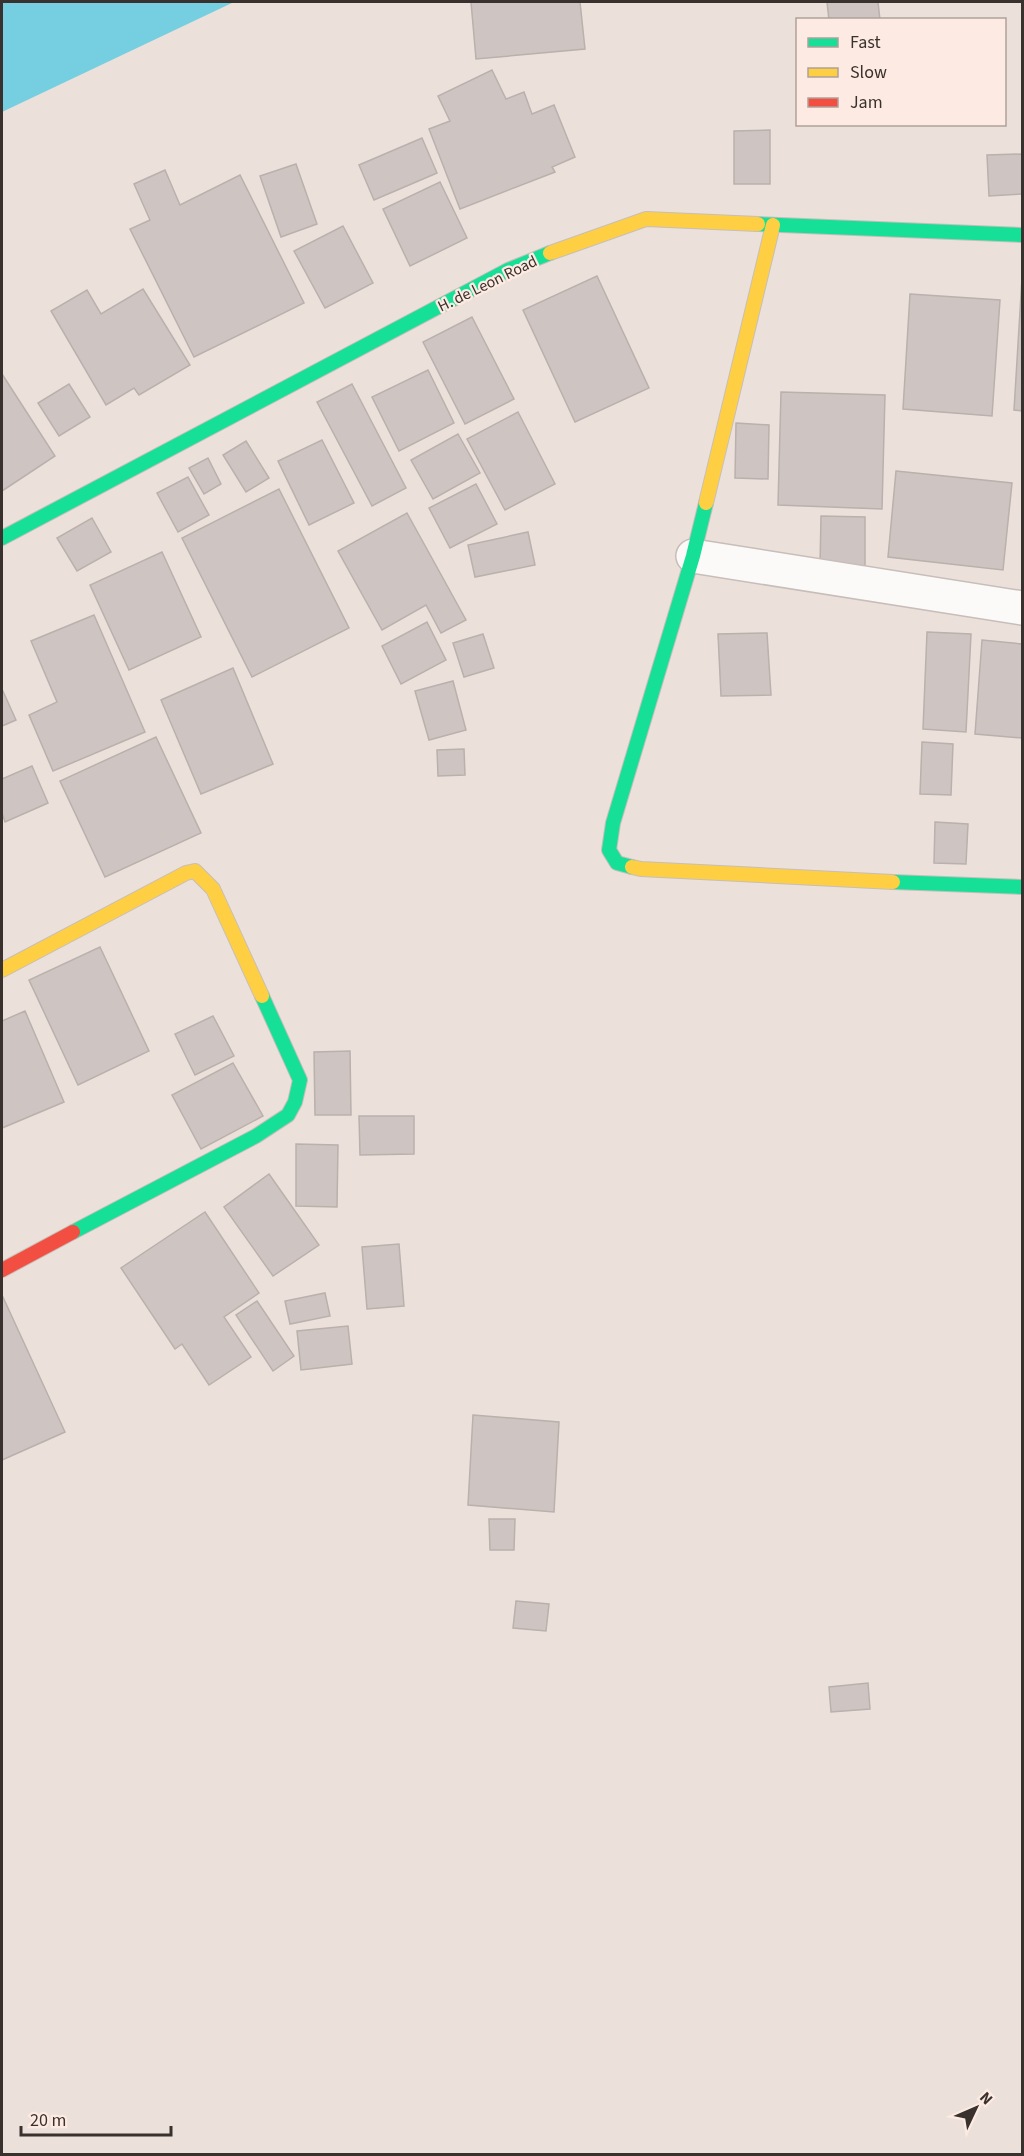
<svg xmlns="http://www.w3.org/2000/svg" width="1024" height="2156" font-family="'Source Sans 3',sans-serif">
<style>
.water{fill:#76cfe0}
.building{fill:#cec4c1;stroke:#bab0ac;stroke-width:1.5}
.lines{fill:none;stroke-linecap:round;stroke-linejoin:round}
.street-casing{stroke:#c7beb9;stroke-width:36}
.fast-casing{stroke:#c7beb9;stroke-width:16}
.slow-casing{stroke:#c7beb9;stroke-width:16}
.jam-casing{stroke:#c7beb9;stroke-width:16}
.street{stroke:#fcfaf9;stroke-width:33}
.fast{stroke:#16e098;stroke-width:14}
.slow{stroke:#ffcf43;stroke-width:14}
.jam{stroke:#f24e42;stroke-width:14}
.labels{text-anchor:middle;stroke-width:4.5;stroke-linejoin:round;paint-order:stroke}
.street-label{font-size:16px;fill:#39312d;stroke:#fdebe3}
</style>
<rect width="100%" height="100%" fill="#ece0da"/>
<!-- water -->
<path class="water" d="M2 2H234L2 112Z"/>
<!-- building -->
<g class="building">
<path d="M471 2H580L585 49 476 59Z"/>
<path d="M827 2H878L880 20H829Z"/>
<path d="M492 70 506 99 524 92 532 114 554 105 575 157 552 167 555 172 460 209 429 129 450 121 438 96Z"/>
<path d="M770 130V184H734V131Z"/>
<path d="M422 138 437 173 374 200 359 165Z"/>
<path d="M1022 154V194L989 196 987 155Z"/>
<path d="M296 164 317 224 281 237 260 176Z"/>
<path d="M165 170 180 205 240 175 304 303 194 357 130 229 150 220 134 184Z"/>
<path d="M440 182 467 238 410 266 383 209Z"/>
<path d="M343 226 373 283 325 308 294 251Z"/>
<path d="M597 276 649 388 575 422 523 310Z"/>
<path d="M1022 278V411L1014 410Z"/>
<path d="M143 289 190 365 139 395 134 388 106 405 51 311 87 290 101 314Z"/>
<path d="M910 294 1000 300 992 416 903 409Z"/>
<path d="M472 317 514 399 465 424 423 342Z"/>
<path d="M428 370 454 423 399 451 372 397Z"/>
<path d="M2 374 55 456 2 491Z"/>
<path d="M69 384 90 417 59 436 38 403Z"/>
<path d="M352 384 406 488 372 506 317 402Z"/>
<path d="M781 392 885 395 882 509 778 505Z"/>
<path d="M518 412 555 484 505 510 467 439Z"/>
<path d="M736 423 769 425 768 479 735 478Z"/>
<path d="M458 434 480 473 433 499 411 460Z"/>
<path d="M322 440 354 503 309 525 278 461Z"/>
<path d="M246 441 269 478 246 492 223 455Z"/>
<path d="M208 458 221 484 204 494 189 468Z"/>
<path d="M896 471 1012 483 1003 570 888 557Z"/>
<path d="M188 477 209 515 178 532 157 493Z"/>
<path d="M476 484 497 524 450 548 429 508Z"/>
<path d="M279 489 349 628 252 677 182 538Z"/>
<path d="M407 513 466 620 441 633 426 605 382 630 338 551Z"/>
<path d="M821 516 865 517V568L820 567Z"/>
<path d="M92 518 111 552 77 571 57 538Z"/>
<path d="M528 532 535 565 475 577 468 545Z"/>
<path d="M162 552 201 637 129 670 90 585Z"/>
<path d="M94 615 145 732 53 771 29 715 57 702 31 641Z"/>
<path d="M427 622 446 660 401 684 382 646Z"/>
<path d="M927 632 971 634 966 732 923 729Z"/>
<path d="M767 633 771 695 721 696 718 634Z"/>
<path d="M483 634 494 668 464 677 453 643Z"/>
<path d="M982 640 1022 644V738L975 734Z"/>
<path d="M233 668 273 764 201 794 161 700Z"/>
<path d="M453 681 466 730 429 740 415 691Z"/>
<path d="M2 689 16 720 2 726Z"/>
<path d="M156 737 201 833 105 877 60 781Z"/>
<path d="M922 742 953 744 951 795 920 794Z"/>
<path d="M464 749 465 775 438 776 437 750Z"/>
<path d="M32 766 48 803 5 822 2 813V779Z"/>
<path d="M935 822 968 824 966 864 934 863Z"/>
<path d="M100 947 149 1051 78 1085 29 980Z"/>
<path d="M25 1011 64 1102 2 1128V1021Z"/>
<path d="M213 1016 234 1056 195 1075 175 1034Z"/>
<path d="M350 1051 351 1115H315L314 1052Z"/>
<path d="M233 1063 263 1116 201 1149 172 1095Z"/>
<path d="M359 1116H414V1154L360 1155Z"/>
<path d="M296 1144 338 1145 337 1207 296 1206Z"/>
<path d="M269 1174 319 1245 273 1276 224 1207Z"/>
<path d="M205 1212 259 1293 224 1317 251 1357 209 1385 182 1344 175 1349 121 1268Z"/>
<path d="M399 1244 404 1306 367 1309 362 1247Z"/>
<path d="M325 1293 330 1316 290 1324 285 1301Z"/>
<path d="M2 1295 65 1432 2 1460Z"/>
<path d="M257 1301 294 1356 273 1371 236 1315Z"/>
<path d="M348 1326 352 1364 301 1370 297 1331Z"/>
<path d="M473 1415 559 1422 554 1512 468 1505Z"/>
<path d="M489 1519H515L514 1550H490Z"/>
<path d="M516 1601 549 1604 546 1631 513 1628Z"/>
<path d="M868 1683 870 1709 831 1712 829 1687Z"/>
</g>
<g class="lines">
<defs>
<path id="street" d="M693 556 1022 608"/>
<g id="fast">
<path d="M758 224 1022 235"/>
<path d="M2 538 508 270 550 253"/>
<path d="M632 867 617 863 609 850 613 823 693 556 706 503"/>
<path d="M893 882 1022 887"/>
<path d="M73 1232 256 1136 288 1115 295 1102 300 1080 262 996"/>
</g>
<g id="slow">
<path d="M550 253 646 219 758 224"/>
<path d="M706 503 773 225"/>
<path d="M632 867 641 869 893 882"/>
<path d="M2 970 186 873 195 871 213 889 262 996"/>
</g>
<path id="jam" d="M2 1270 73 1232"/>
</defs>
<!-- street casing -->
<use href="#street" class="street-casing"/>
<!-- fast casing -->
<use href="#fast" class="fast-casing"/>
<!-- slow casing -->
<use href="#slow" class="slow-casing"/>
<!-- jam casing -->
<use href="#jam" class="jam-casing"/>
<!-- street -->
<use href="#street" class="street"/>
<!-- fast -->
<use href="#fast" class="fast"/>
<!-- slow -->
<use href="#slow" class="slow"/>
<!-- jam -->
<use href="#jam" class="jam"/>
</g>
<g class="labels">
<!-- street labels -->
<g class="street-label">
<text transform="translate(487 283) rotate(-26)" y="6">H. de Leon Road</text>
</g>
</g>
<!-- border -->
<rect width="1024" height="2156" fill="none" stroke="#39312d" stroke-width="6"/>
<!-- legend -->
<rect x="796" y="18" width="210" height="108" fill="#fdebe3" stroke="#afa19a" stroke-width="1.5"/>
<rect x="808" y="38" width="30" height="9" fill="#16e098" stroke="#afa19a" stroke-width="1.5"/>
<text x="850" y="48" font-size="18" fill="#39312d">Fast</text>
<rect x="808" y="68" width="30" height="9" fill="#ffcf43" stroke="#afa19a" stroke-width="1.5"/>
<text x="850" y="78" font-size="18" fill="#39312d">Slow</text>
<rect x="808" y="98" width="30" height="9" fill="#f24e42" stroke="#afa19a" stroke-width="1.5"/>
<text x="850" y="108" font-size="18" fill="#39312d">Jam</text>
<!-- north arrow -->
<g transform="translate(976 2108) rotate(46)" stroke="#fdebe3" stroke-width="4.5" paint-order="stroke">
<path d="M0-4.5L10 22L0 15L-10 22Z" fill="#39312d"/>
<text y="-9" font-size="16" font-weight="bold" text-anchor="middle" fill="#39312d">N</text>
</g>
<!-- scale -->
<path d="M21 2126v9h150v-9" fill="none" stroke="#39312d" stroke-width="3"/>
<text x="30" y="2126" font-size="18" fill="#39312d" stroke="#fdebe3" stroke-width="4.5" paint-order="stroke">20 m</text>
</svg>
